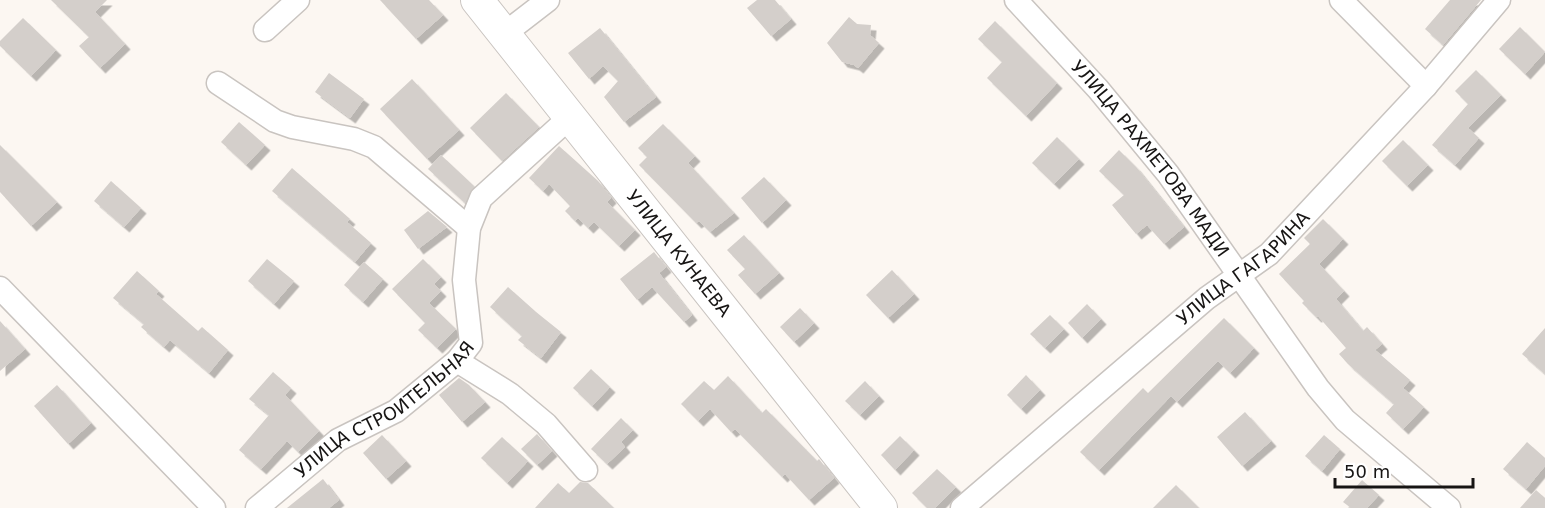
<svg xmlns="http://www.w3.org/2000/svg" width="1545" height="508" font-family="'DejaVu Sans',sans-serif">
<style>
.building{fill:#d4cfcb;filter:url(#shadow)}
.lines{fill:none;stroke-linecap:round;stroke-linejoin:round}
.street-casing{stroke:#c9c4c0;stroke-width:25}
.secondary-casing{stroke:#c9c4c0;stroke-width:34}
.street{stroke:#fff;stroke-width:22}
.secondary{stroke:#fff;stroke-width:32}
.labels{text-anchor:middle;stroke-width:4.5;stroke-linejoin:round;paint-order:stroke}
.street-label{font-size:18px;fill:#171514;stroke:#fff}
</style>
<defs>
<filter id="shadow"><feDropShadow dx="5.5" dy="5.5" stdDeviation="0" flood-color="#0004"/></filter>
</defs>
<rect width="100%" height="100%" fill="#fcf7f2"/>
<!-- building -->
<g class="building">
<path d="M51 0H107L95 12 125 44 100 68 79 46 89 37Z"/>
<path d="M380 0H429L443 15 416 39Z"/>
<path d="M757 0H775L791 19 771 36 747 8Z"/>
<path d="M1450 0H1481L1443 45 1425 29Z"/>
<path d="M849 17 857 24 871 25 870 35 879 43 858 68 854 65 842 62 827 43Z"/>
<path d="M23 18 56 50 31 76 0 46V41Z"/>
<path d="M995 21 1057 83 1026 116 987 78 1002 62 978 39Z"/>
<path d="M1520 27 1545 52 1525 74 1499 49Z"/>
<path d="M600 28 656 97 624 122 604 97 618 81 603 66 589 79 568 53Z"/>
<path d="M1476 70 1501 95 1468 128 1479 138 1455 165 1432 145 1468 104 1455 91Z"/>
<path d="M329 73 364 99 350 118 315 92Z"/>
<path d="M412 79 459 130 427 159 380 109Z"/>
<path d="M506 93 539 127 502 161 470 128Z"/>
<path d="M239 122 265 145 246 165 221 142Z"/>
<path d="M663 124 695 156 688 163 734 213 710 232 699 221 696 223 639 165 647 157 638 148Z"/>
<path d="M1057 137 1079 159 1054 184 1032 163Z"/>
<path d="M1403 140 1428 165 1407 186 1382 161Z"/>
<path d="M0 145 57 202 31 226 0 192Z"/>
<path d="M559 146 598 181 611 198 607 202 635 230 619 246 594 222 588 228 578 218 575 221 565 211 570 206 549 184 543 191 529 178Z"/>
<path d="M1119 150 1136 167 1184 227 1164 244 1147 225 1136 234 1112 205 1124 195 1099 171Z"/>
<path d="M441 155 474 186 465 203 428 169Z"/>
<path d="M292 168 350 219 347 222 371 243 355 262 272 191Z"/>
<path d="M764 177 786 200 762 223 741 198Z"/>
<path d="M111 181 141 208 124 227 94 201Z"/>
<path d="M428 211 447 227 418 249 404 230Z"/>
<path d="M1323 219 1343 239 1319 264 1344 291 1336 299 1363 331 1367 327 1382 344 1375 350 1410 380 1403 388 1424 407 1403 429 1386 413 1394 404 1348 364 1339 354 1346 348 1318 316 1316 317 1302 303 1304 301 1279 274 1310 244 1304 238Z"/>
<path d="M744 235 779 273 755 294 738 275 745 269 727 250Z"/>
<path d="M654 252 666 267 659 273 692 315 684 322 652 287 637 300 620 279Z"/>
<path d="M267 259 294 281 274 304 248 281Z"/>
<path d="M423 259 441 277 434 284 441 291 429 303 456 329 437 348 418 330 425 323 392 289Z"/>
<path d="M364 262 383 279 363 302 344 285Z"/>
<path d="M892 270 914 294 888 318 866 295Z"/>
<path d="M137 271 159 291 156 294 198 331 202 327 228 350 209 373 170 340 164 347 141 327 144 324 113 298Z"/>
<path d="M508 287 536 312 561 332 541 358 518 340 522 336 490 307Z"/>
<path d="M1087 304 1101 319 1082 338 1068 323Z"/>
<path d="M800 308 814 323 794 342 780 327Z"/>
<path d="M1050 315 1064 329 1045 348 1030 334Z"/>
<path d="M1224 318 1254 348 1230 373 1218 361 1177 402 1171 396 1099 470 1080 452 1143 388 1148 393Z"/>
<path d="M0 321 25 349 0 371Z"/>
<path d="M1545 328V374L1522 354Z"/>
<path d="M591 369 610 387 592 406 573 388Z"/>
<path d="M273 372 291 388 285 395 319 431 298 452 287 441 261 469 239 450 269 415 249 399Z"/>
<path d="M1026 375 1040 390 1021 409 1007 395Z"/>
<path d="M728 376 762 413 766 409 817 461 819 459 834 478 809 500 785 474 782 477 735 429 731 432 710 409 698 421 681 404 704 381 714 390Z"/>
<path d="M459 378 469 385 485 402 462 422 439 395Z"/>
<path d="M865 381 879 396 860 415 845 401Z"/>
<path d="M57 385 91 423 68 444 34 406Z"/>
<path d="M1245 412 1271 441 1242 466 1217 437Z"/>
<path d="M621 418 633 430 621 442 625 447 607 464 591 449Z"/>
<path d="M537 434 552 451 537 465 521 449Z"/>
<path d="M382 435 406 461 386 479 363 453Z"/>
<path d="M1324 435 1340 449 1322 471 1305 456Z"/>
<path d="M900 436 914 450 895 470 881 455Z"/>
<path d="M502 437 528 461 507 483 481 458Z"/>
<path d="M1527 442 1545 458V466L1526 489 1503 469Z"/>
<path d="M937 469 956 487 935 508H927L912 493Z"/>
<path d="M323 479 339 500 329 508H287Z"/>
<path d="M1362 480 1379 495 1367 508H1351L1343 502Z"/>
<path d="M580 482 588 483 614 508H535L558 483 569 493Z"/>
<path d="M1176 485 1199 508H1153Z"/>
<path d="M1536 490 1545 498V508H1520Z"/>
</g>
<g class="lines">
<defs>
<g id="street">
<path id="s1" d="M1016 0 1098 89 1168 174 1318 388 1345 420 1449 508"/>
<path d="M1341 0 1426 86"/>
<path d="M265 30 298 0"/>
<path d="M504 34 548 0"/>
<path d="M218 83 275 121 292 127 354 139 374 147 469 228"/>
<path d="M0 288 214 508"/>
<path d="M457 361 510 394 546 424 586 470"/>
<path id="s2" d="M257 508 338 440 396 411 457 361 471 343 464 280 469 228 481 198 569 118"/>
<path id="s3" d="M962 508 1207 298 1269 254 1426 86 1499 0"/>
</g>
<g id="secondary">
<path id="s4" d="M477 0 881 508"/>
</g>
</defs>
<!-- street casing -->
<use href="#street" class="street-casing"/>
<!-- secondary casing -->
<use href="#secondary" class="secondary-casing"/>
<!-- street -->
<use href="#street" class="street"/>
<!-- secondary -->
<use href="#secondary" class="secondary"/>
</g>
<g class="labels">
<!-- street labels -->
<g class="street-label">
<text dy="6" stroke="none"><textPath href="#s1" startOffset="208">УЛИЦА РАХМЕТОВА МАДИ</textPath></text>
<text dy="6" stroke="none"><textPath href="#s4" startOffset="324">УЛИЦА КУНАЕВА</textPath></text>
<text dy="6" stroke="none"><textPath href="#s3" startOffset="370">УЛИЦА ГАГАРИНА</textPath></text>
<text dy="6" stroke="none"><textPath href="#s2" startOffset="162">УЛИЦА СТРОИТЕЛЬНАЯ</textPath></text>
</g>
</g>
<!-- scale -->
<path d="M1335 478v9h138v-9" fill="none" stroke="#171514" stroke-width="3"/>
<text x="1344" y="478" font-size="18" fill="#171514" stroke="#ffffff" stroke-width="4.5" paint-order="stroke">50 m</text>
</svg>
